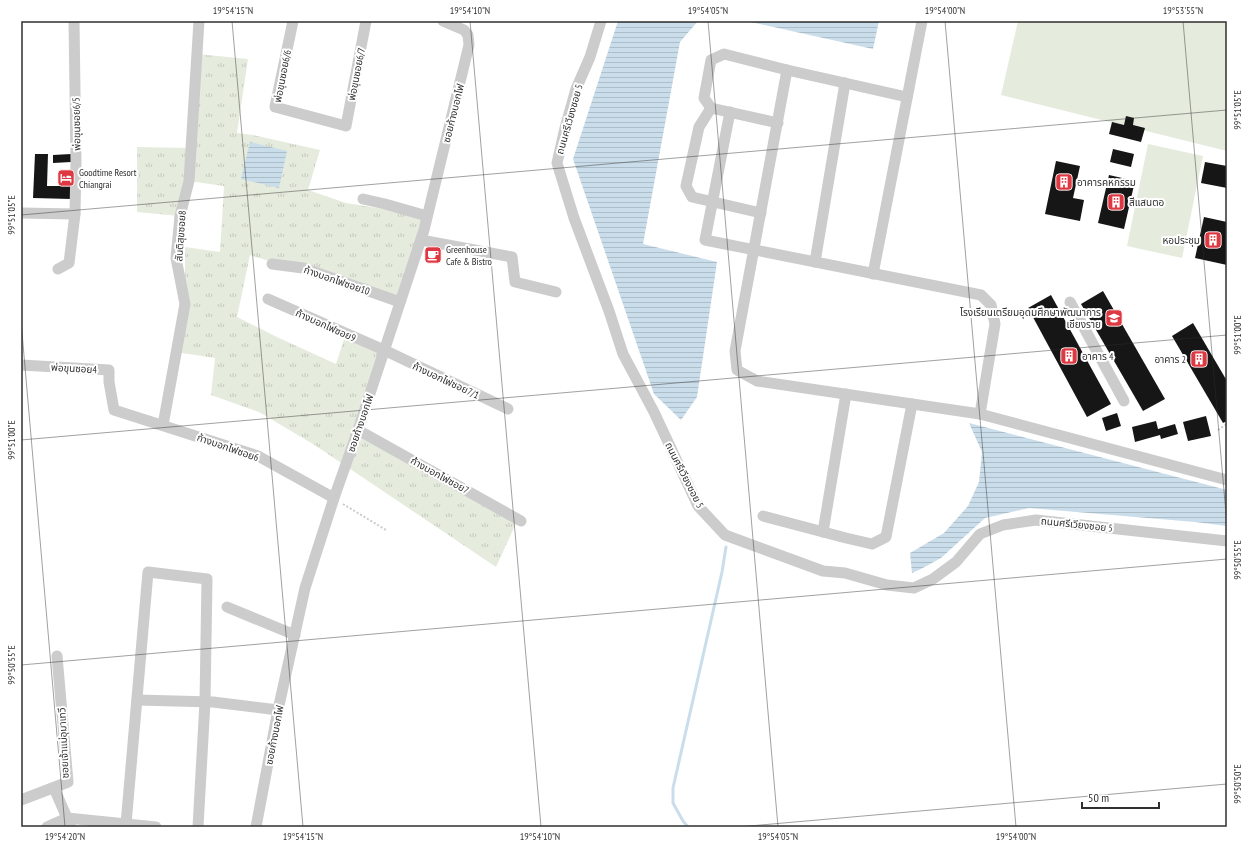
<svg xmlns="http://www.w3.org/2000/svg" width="1248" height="848" font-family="'PT Sans Narrow','Noto Sans Thai',sans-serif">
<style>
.grass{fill:url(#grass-tufts)}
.pitch{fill:#e5ebdd}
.water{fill:url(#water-rules)}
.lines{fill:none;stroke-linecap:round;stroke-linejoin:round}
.stream{stroke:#caddea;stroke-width:3}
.building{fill:#161616}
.path{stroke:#ccc;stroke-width:2;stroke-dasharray:2 2;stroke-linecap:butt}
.minor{stroke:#ccc;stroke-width:11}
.ticks{fill:none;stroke:#2f2f2f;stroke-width:1;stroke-opacity:0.45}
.labels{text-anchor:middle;stroke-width:4;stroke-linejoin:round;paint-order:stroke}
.street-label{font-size:10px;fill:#2f2f2f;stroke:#fff}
.poi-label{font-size:10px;fill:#2f2f2f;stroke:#fff;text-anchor:start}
.neatline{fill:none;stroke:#2f2f2f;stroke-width:1.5}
.ticks-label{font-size:10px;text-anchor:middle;fill:#2f2f2f}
</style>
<defs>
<pattern id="grass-tufts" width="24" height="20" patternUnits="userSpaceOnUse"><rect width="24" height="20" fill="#e5ebdd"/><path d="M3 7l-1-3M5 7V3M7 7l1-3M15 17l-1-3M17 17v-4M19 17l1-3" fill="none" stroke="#c5cabe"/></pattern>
<pattern id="water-rules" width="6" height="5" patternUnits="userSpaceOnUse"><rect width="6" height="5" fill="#caddea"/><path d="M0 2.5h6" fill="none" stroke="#aebec9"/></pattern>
</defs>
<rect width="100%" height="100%" fill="#fff"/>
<!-- grass -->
<path class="grass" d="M197 54 248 59 237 133 253 135 320 150 308 190 346 203 427 216 400 302 250 255 237 317 279 338 336 364 346 333 384 350 358 430 518 519 496 567 313 444 259 412 211 395 215 358 176 352 185 304V247L220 252 224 186 189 181 180 216 137 212V147L190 148Z"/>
<!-- pitch -->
<g class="pitch">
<path d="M1018 21H1227V151L1001 95Z"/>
<path d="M1148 144 1203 156 1182 258 1127 246Z"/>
</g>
<!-- water -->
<g class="water">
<path d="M618 21H698L680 42 643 244 717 262 697 397 681 420 654 394 573 159Z"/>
<path d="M746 21H879L873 49Z"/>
<path d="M250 142 287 151 279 188 241 179Z"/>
<path d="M969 423 1227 490V526L1195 522 1029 508 985 518 941 558 921 569 912 573 910 553 944 533 968 506 979 482 982 452Z"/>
</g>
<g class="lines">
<!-- stream -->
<path class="stream" d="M688 827 683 821 673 803V788L722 572 726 547"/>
</g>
<!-- building -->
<g class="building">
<path d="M1126 116 1134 118 1133 125 1145 128 1141 142 1109 134 1112 122 1124 125Z"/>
<path d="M1113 149 1134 154 1131 167 1110 162Z"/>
<path d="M35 154H48L47 186H71V199L33 198Z"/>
<path d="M71 154V162L53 163V155Z"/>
<path d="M1056 161 1080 166 1073 198 1084 200 1080 221 1045 214Z"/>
<path d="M1205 162 1227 166V188L1201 183Z"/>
<rect x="63" y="172" width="8" height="11"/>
<path d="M1109 175 1135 181 1124 229 1098 223Z"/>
<path d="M1204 217 1227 222V265L1195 258Z"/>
<path d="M1103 291 1165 399 1143 411 1081 304Z"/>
<path d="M1051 295 1111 404 1087 417 1028 308Z"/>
<path d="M1193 323 1227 381V421L1223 423 1172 336Z"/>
<path d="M1117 413 1121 426 1106 431 1102 418Z"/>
<path d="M1206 416 1211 436 1188 441 1183 422Z"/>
<path d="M1156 421 1158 429 1175 424 1178 434 1161 439 1160 435 1135 442 1132 427Z"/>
</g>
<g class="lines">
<!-- path -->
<g class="path">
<path d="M1218 430 1227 424"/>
<path d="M343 504 386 530"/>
</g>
<!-- minor -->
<g class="minor">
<path d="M293 21 275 107 346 126 366 21"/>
<path d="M601 21 590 57 576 89 565 128 557 163 574 218 609 311 623 354 654 412 698 506 725 535 823 571 845 573 887 585 914 588 933 579 956 562 980 534 1003 525 1036 520 1227 541"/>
<path d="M787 70 735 351 737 370 757 381 980 414 1227 480"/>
<path d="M711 108 699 127 686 186 692 197 761 213"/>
<path d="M730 112 705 240 981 295 991 305 995 324 980 414"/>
<path d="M778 123 711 108 704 98 711 60 724 54 787 70 907 97"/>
<path d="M363 199 385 204 427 216"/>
<path d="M21 213 75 214"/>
<path d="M421 240 512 257 515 282 556 292"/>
<path d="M815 262 845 83"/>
<path d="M272 264 303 268 400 302"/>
<path d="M58 269 69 263 75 214 76 161 74 21"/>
<path d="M873 274 922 21"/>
<path d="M268 299 384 350 508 409"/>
<path d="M1070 302 1124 401"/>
<path d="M21 365 109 370V382L114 410 258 456 334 498"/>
<path d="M163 425 185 304 176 258 180 216 189 181 199 21"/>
<path d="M358 430 521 521"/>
<path d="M763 516 846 538 872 544 886 537 912 404"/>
<path d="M823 532 846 394"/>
<path d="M227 607 295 635"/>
<path d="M137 700 213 702 278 710"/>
<path d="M54 788 71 827"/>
<path d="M21 800 68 782 57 656"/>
<path d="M126 824 148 572 207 579 205 702 198 827"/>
<path d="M47 827 67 818 156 827"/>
<path d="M256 827 278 710 305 588 334 498 358 430 424 230 469 45 468 35 464 30 443 21"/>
</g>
</g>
<!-- ticks -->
<path class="ticks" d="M232 21 303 827M470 21 541 827M708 21 778 827M945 21 1016 827M1183 21 1227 525M21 215 1227 110M21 321 65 827M21 440 1227 335M21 665 1227 559M738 827 1227 784"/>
<!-- icons -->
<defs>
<symbol id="hotel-square" viewBox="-11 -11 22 22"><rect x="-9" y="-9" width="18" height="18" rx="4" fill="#de3942" stroke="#fff"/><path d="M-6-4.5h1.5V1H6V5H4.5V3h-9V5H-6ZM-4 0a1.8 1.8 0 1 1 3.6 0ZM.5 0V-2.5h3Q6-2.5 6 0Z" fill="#fff"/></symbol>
<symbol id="building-square" viewBox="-11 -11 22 22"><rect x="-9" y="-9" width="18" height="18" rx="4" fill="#de3942" stroke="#fff"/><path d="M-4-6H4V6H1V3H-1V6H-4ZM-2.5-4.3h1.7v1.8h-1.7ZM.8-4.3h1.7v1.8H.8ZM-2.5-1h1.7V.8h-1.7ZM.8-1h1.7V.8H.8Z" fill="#fff"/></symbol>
<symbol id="cafe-square" viewBox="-11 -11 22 22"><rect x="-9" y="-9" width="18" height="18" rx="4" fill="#de3942" stroke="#fff"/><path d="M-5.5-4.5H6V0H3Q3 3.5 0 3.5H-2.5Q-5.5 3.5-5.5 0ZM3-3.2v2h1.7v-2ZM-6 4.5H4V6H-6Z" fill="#fff"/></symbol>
<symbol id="school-square" viewBox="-11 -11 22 22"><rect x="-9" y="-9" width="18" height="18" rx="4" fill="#de3942" stroke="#fff"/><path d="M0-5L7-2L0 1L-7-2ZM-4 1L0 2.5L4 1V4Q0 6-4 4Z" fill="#fff"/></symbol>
</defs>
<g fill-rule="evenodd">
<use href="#hotel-square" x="56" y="168" width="20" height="20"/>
<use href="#building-square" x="1054" y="172" width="20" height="20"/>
<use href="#building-square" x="1106" y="192" width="20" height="20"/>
<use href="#building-square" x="1203" y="230" width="20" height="20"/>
<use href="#cafe-square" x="423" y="245" width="20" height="20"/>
<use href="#school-square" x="1104" y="308" width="20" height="20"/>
<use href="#building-square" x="1059" y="346" width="20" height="20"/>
<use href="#building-square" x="1189" y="349" width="20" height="20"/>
</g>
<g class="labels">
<!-- street labels -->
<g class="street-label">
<text transform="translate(356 74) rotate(-79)" y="4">พ่อขุนซอย6/7</text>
<text transform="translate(282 76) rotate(-79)" y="4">พ่อขุนซอย6/6</text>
<text transform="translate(453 113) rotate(-76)" y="4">ซอยก้างบอกไฟ</text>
<text transform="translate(569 119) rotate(-74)" y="4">ถนนศรีเวียงซอย 5</text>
<text transform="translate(76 124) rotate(-91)" y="4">พ่อขุนซอย6/5</text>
<text transform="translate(180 236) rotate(-86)" y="4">สันติสุขซอย8</text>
<text transform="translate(337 280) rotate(19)" y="4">ก้างบอกไฟซอย10</text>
<text transform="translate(326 325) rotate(24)" y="4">ก้างบอกไฟซอย9</text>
<text transform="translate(74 368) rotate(3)" y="4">พ่อขุนซอย4</text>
<text transform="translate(446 380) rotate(25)" y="4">ก้างบอกไฟซอย7/1</text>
<text transform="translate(360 423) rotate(-71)" y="4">ซอยก้างบอกไฟ</text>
<text transform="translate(228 447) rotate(19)" y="4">ก้างบอกไฟซอย6</text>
<text transform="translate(440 475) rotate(29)" y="4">ก้างบอกไฟซอย7</text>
<text transform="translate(685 475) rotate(63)" y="4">ถนนศรีเวียงซอย 5</text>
<text transform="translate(1077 524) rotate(6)" y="4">ถนนศรีเวียงซอย 5</text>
<text transform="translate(274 735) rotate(-79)" y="4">ซอยก้างบอกไฟ</text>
<text transform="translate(63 743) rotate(-93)" y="4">ซอยเจ้าแม่อุมาเทวี</text>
</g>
<!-- poi labels -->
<g class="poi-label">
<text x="79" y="176">Goodtime Resort<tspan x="79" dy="12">Chiangrai</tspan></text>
<text x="1077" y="186">อาคารคหกรรม</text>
<text x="1129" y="206">สีแสนตอ</text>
<text x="1200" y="244" text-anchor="end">หอประชุม</text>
<text x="446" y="253">Greenhouse<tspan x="446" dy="12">Cafe &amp; Bistro</tspan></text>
<text x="1101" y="316" text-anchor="end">โรงเรียนเตรียมอุดมศึกษาพัฒนาการ<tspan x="1101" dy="12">เชียงราย</tspan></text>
<text x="1082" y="360">อาคาร 4</text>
<text x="1186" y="363" text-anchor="end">อาคาร 2</text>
</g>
</g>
<!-- border -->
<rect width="1248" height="848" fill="none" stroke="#ffffff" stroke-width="44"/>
<!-- scale -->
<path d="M1082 802v6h77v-6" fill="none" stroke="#2f2f2f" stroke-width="2"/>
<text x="1088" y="802" font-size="12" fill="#2f2f2f" stroke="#ffffff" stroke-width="3" paint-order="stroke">50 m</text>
<rect x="22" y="22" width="1204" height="804" class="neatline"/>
<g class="ticks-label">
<text x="233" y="14">19°54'15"N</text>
<text x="470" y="14">19°54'10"N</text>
<text x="708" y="14">19°54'05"N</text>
<text x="945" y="14">19°54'00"N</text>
<text x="1183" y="14">19°53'55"N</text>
<text transform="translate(1237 110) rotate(-90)" y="4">99°51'05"E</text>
<text transform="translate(11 215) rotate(-90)" y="4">99°51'05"E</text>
<text transform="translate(1237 335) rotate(-90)" y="4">99°51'00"E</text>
<text transform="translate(11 440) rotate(-90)" y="4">99°51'00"E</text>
<text transform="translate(1237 560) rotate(-90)" y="4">99°50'55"E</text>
<text transform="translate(11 665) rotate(-90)" y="4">99°50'55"E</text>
<text transform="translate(1237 784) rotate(-90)" y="4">99°50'50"E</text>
<text x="65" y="840">19°54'20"N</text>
<text x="303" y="840">19°54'15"N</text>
<text x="540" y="840">19°54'10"N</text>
<text x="778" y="840">19°54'05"N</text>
<text x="1016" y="840">19°54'00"N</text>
</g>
</svg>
